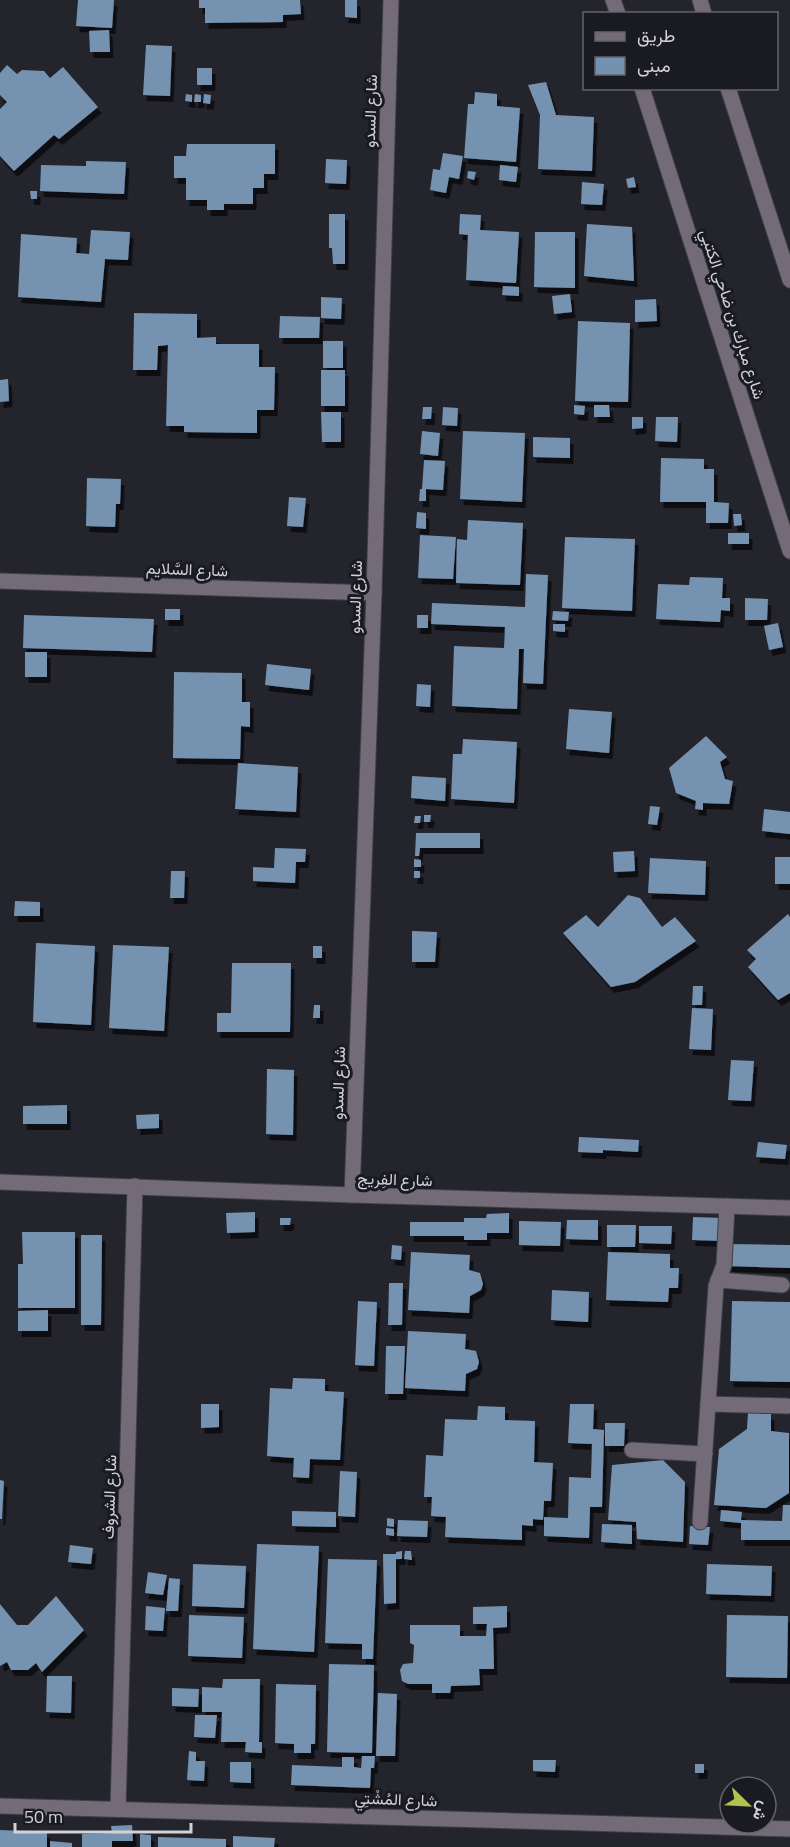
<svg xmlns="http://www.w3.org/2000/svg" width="790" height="1847" font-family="'Titillium Web',Vazirmatn,sans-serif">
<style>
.building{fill:#7492b0;filter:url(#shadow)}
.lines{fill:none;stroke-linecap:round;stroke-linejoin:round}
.minor-casing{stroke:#3f4047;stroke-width:17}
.minor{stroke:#746b79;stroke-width:15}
.labels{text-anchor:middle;stroke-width:6;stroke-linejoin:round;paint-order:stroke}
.street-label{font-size:16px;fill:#d2d2d7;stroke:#1a1a22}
</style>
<defs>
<filter id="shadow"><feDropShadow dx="3.5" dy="6" stdDeviation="0" flood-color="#0009"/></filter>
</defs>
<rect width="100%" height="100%" fill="#23242c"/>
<!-- building -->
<g class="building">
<path d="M78 0H114L112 28 76 26Z"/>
<path d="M199 0H300L301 14 283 15V22L205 23V8H199Z"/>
<path d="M345 0H357V18L345 17Z"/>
<path d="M109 30 110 52H90L89 31Z"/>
<path d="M146 45 172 46 170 96 143 95Z"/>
<path d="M7 65 17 74 22 70 44 71 50 78 63 67 98 107 59 139 54 135 14 171 0 156V109L7 102 0 95V73Z"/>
<rect x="197" y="68" width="15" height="17"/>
<path d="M546 82 556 115 594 117 592 171 538 169 540 115 528 85Z"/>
<path d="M475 92 497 94V106L520 108 516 162 464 158 468 104H474Z"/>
<path d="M186 94 192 95V102L185 101Z"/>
<path d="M195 94 201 95V102H194Z"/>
<path d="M204 94 211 95 210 104 203 103Z"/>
<path d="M187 144H275V174H264V188H253V204H224V210H207V200H186V178H174V156H186Z"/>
<path d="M443 153 463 156 459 179 449 177 446 193 430 190 433 169 440 170Z"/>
<path d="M326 159 347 160 346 184 325 183Z"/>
<path d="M86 161 126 162 124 194 40 191 41 165 86 166Z"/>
<path d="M500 165 518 167 516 182 499 180Z"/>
<path d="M468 171 476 172 474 180 467 178Z"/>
<path d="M634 177 636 187 628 188 626 179Z"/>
<path d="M582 182 604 184 602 205 581 204Z"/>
<path d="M30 191H37V199H31Z"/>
<path d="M329 214H345V264H333L332 248H329Z"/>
<path d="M460 214 481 215 480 230 519 232 516 283 466 280 468 235 459 234Z"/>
<path d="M587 224 632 227 634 281 584 276Z"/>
<path d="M91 230 130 232 128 260 105 259 101 302 18 297 21 234 77 238 76 253 89 254Z"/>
<path d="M535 232H575V288L534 287Z"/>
<path d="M503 286 519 287V296L502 295Z"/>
<path d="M570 294 572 312 554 314 552 296Z"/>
<path d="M321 297 342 298 341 319 321 318Z"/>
<path d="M656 299 657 321 635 322V300Z"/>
<path d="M134 313 197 314V338L216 337V344H259V367H275L274 410H257V433L184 432V426H166L168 345 158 346 157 370H133Z"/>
<path d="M280 316 320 317 319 338H279Z"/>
<path d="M578 321 630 323 628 402 575 401Z"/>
<rect x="323" y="341" width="20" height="27"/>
<rect x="321" y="370" width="24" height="36"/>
<path d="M8 379 9 401 0 402V380Z"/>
<path d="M574 405 585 406 584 415 574 414Z"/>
<path d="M594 405H609L610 417H594Z"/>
<path d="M423 407H432L431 419H422Z"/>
<path d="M443 407 458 408 457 426 442 425Z"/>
<path d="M321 412H341V442H322Z"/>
<path d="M632 417H643V428L632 429Z"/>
<path d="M656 417H678L677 442 655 441Z"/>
<path d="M422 431 440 433 438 456 420 454Z"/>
<path d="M463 431 525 433 522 502 460 499Z"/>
<path d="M533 437 570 438V458L533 457Z"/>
<path d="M661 458 704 459V469H714V502L729 503 728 523H706V502H660Z"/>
<path d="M424 460 445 461 443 490 426 489V501H419L420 489H422Z"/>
<path d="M87 478 121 479 120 504H116L115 527 86 526Z"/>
<path d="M289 497 306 498 303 527 287 526Z"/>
<path d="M417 512 426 513V529L416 528Z"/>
<path d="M733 514H741L742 525 734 526Z"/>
<path d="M468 520 523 523 520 585 456 583 457 539 467 540Z"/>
<rect x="728" y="533" width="21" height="11"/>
<path d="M420 535 456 537 453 579 418 578Z"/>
<path d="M565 537 635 539 632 611 562 608Z"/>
<path d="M526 574 548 575 543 684 523 683 524 649H519L517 709 452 706 454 646 504 648 505 627 431 624 432 603 525 607Z"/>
<path d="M690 577 723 578 722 598H730V611L721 610 720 622 656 619 658 584 689 585Z"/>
<path d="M745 598 768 599 767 620H745Z"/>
<rect x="165" y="609" width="15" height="11"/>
<path d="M553 611 569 612 568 621 552 620Z"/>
<path d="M24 615 154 619 152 652 23 648Z"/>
<rect x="417" y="615" width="11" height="13"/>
<path d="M778 623 783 647 769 650 764 626Z"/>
<path d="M553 624H565V632L553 631Z"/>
<rect x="25" y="652" width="22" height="25"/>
<path d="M267 664 311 669 309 690 265 685Z"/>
<path d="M174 672 242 673V702H250V727L241 726 240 759 173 758Z"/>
<path d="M417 684 431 685 430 707 416 706Z"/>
<path d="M569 709 612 712 609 753 566 749Z"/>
<path d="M706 736 727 757 720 762 725 779 733 781 729 804 703 803V810L695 809 696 801 676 793 669 768Z"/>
<path d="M463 739 517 742 514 803 451 799 453 754H462Z"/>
<path d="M238 763 298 767 296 812 235 809Z"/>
<path d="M412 776 446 778 445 801 411 798Z"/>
<path d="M650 806 660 807 657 825 648 824Z"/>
<path d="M764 809 790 812V834L762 831Z"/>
<path d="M424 815H431L430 822H424Z"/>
<path d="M415 816H421L420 823H414Z"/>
<path d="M416 833H480V848H420L419 856H415Z"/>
<path d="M275 848 306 849 305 862H296L295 883 253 881V867L274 868Z"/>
<path d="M634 851 635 871 614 872 613 852Z"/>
<rect x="775" y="857" width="15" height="27"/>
<path d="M650 858 706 861 705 895 648 893Z"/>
<path d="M414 859 421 860V867H414Z"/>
<path d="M171 871H185L184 898H170Z"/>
<rect x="414" y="871" width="6" height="7"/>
<path d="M628 895 640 898 662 927 675 917 696 941 635 982 611 987 563 933 586 915 598 927Z"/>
<path d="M15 901 40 902V916H14Z"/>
<path d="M788 914 790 917V993L778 1000 748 967 756 959 747 950Z"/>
<path d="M412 931 437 932 435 962H412Z"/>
<path d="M36 943 95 946 91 1025 33 1022Z"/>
<path d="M113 945 169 947 164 1031 109 1028Z"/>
<rect x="313" y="946" width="9" height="12"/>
<path d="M232 963H291L290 1032H217V1013H231Z"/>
<path d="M693 986H703L702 1005H692Z"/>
<path d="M314 1005H320V1018H313Z"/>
<path d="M692 1008 713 1009 711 1050 689 1049Z"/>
<path d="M731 1060 754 1061 751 1101 728 1100Z"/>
<path d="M267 1069 294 1070 293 1135 266 1134Z"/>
<path d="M67 1105V1124H23V1106Z"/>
<path d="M159 1114V1128L137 1129 136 1115Z"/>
<path d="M579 1137 639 1140 638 1152 603 1150V1153L578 1152Z"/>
<path d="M758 1142 787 1145 785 1159 756 1157Z"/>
<path d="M255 1212V1232L227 1233 226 1213Z"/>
<path d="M509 1213V1233H487V1240H464V1236H410V1222H464V1218H486L487 1214Z"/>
<path d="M693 1217 724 1218 723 1241 692 1240Z"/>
<path d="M280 1218H291L290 1225H280Z"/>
<path d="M567 1220H598V1240L566 1239Z"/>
<path d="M519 1221 561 1222 560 1246 519 1245Z"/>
<path d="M607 1225H636L635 1247H607Z"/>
<path d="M639 1226H672L671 1244 639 1243Z"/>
<path d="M22 1232H75V1308H18V1264H23Z"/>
<path d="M81 1235H102L101 1325H81Z"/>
<path d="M729 1244 790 1245V1268L728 1266Z"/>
<path d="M392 1245 402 1246 401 1260 391 1259Z"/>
<path d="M411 1252 470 1255 469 1270 480 1273 483 1284 481 1290 470 1296 469 1313 408 1310Z"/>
<path d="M608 1252 670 1254V1268H679L678 1288H669L668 1302 606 1300Z"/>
<path d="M389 1283H403L402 1325H388Z"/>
<path d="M552 1290 589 1292 588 1322 551 1320Z"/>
<path d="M358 1301 377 1302 374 1366 355 1365Z"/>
<path d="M732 1301 790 1302V1382L730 1381Z"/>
<path d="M48 1310V1331H18V1311Z"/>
<path d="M408 1331 466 1334 465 1349 476 1351 479 1362 477 1369 466 1374 465 1391 405 1388Z"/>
<path d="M386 1346H405L403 1394H385Z"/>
<path d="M293 1378 325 1379V1391L344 1392 340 1460 310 1459 309 1478 293 1477 294 1458 267 1456 270 1388 292 1389Z"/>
<path d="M201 1404H219V1427L201 1428Z"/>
<path d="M570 1404H594L593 1429 604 1430 602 1507H590L589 1538 544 1536V1517L568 1518 569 1477 591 1478 592 1444 568 1443Z"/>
<path d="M478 1406 505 1407V1420L535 1421 534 1462 553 1463 551 1501H544L543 1520 533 1519V1526L522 1525V1540L445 1537 446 1517 431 1516 432 1497H424L426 1455 443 1456 445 1419 477 1420Z"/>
<path d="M748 1412 771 1414V1431L789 1433V1493L766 1508 714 1505 719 1449 747 1429Z"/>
<path d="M605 1423H625L624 1446H605Z"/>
<path d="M663 1460 685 1482 683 1542 637 1539 636 1522 608 1520 612 1465Z"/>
<path d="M340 1471 357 1472 355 1517 338 1516Z"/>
<path d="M0 1480 4 1481 2 1519H0Z"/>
<path d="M783 1505H790V1540H741V1523L720 1521 721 1510 742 1512 741 1520 782 1521Z"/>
<path d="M292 1511 336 1512V1527L292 1526Z"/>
<path d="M387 1518 394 1519V1527L387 1526Z"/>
<path d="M398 1520 428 1521 427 1537 397 1536Z"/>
<path d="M602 1524 632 1525V1544L601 1542Z"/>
<path d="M690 1526 710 1527 708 1545 689 1544Z"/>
<path d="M386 1528 394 1529V1536L386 1535Z"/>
<path d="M257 1544 319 1546 314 1652 253 1649Z"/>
<path d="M70 1545 93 1548 91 1564 68 1562Z"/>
<path d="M402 1551V1559H396V1603L384 1604 383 1554H396V1552Z"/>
<path d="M405 1551H411L412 1560 404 1559Z"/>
<path d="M328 1559 377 1560 373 1659H362V1644L325 1643Z"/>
<path d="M193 1564 246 1566 244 1608 192 1606Z"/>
<path d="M707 1564 772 1566 771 1596 706 1594Z"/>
<path d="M148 1572 167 1575 163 1595 145 1593Z"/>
<path d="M169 1578 180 1579 178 1611H166Z"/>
<path d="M56 1596 84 1630 42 1672 36 1663 28 1670H11L7 1662 0 1666V1604L17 1625H28Z"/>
<path d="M146 1606 165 1608 163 1631 145 1630Z"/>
<path d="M507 1606V1627L493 1628 494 1669H479L480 1685 451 1686 450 1693H432V1684H408L402 1681 400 1670 403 1664 413 1663 414 1645 410 1643V1625H460V1636H486L487 1624H473V1607Z"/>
<path d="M189 1615 244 1617 242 1658 188 1656Z"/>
<path d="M727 1615 788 1616 787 1678 726 1677Z"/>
<path d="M329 1664 374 1665 372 1753 327 1752Z"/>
<path d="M47 1676H72L71 1713 46 1712Z"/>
<path d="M223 1679H260L259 1742H262V1753L245 1752 246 1742H221L222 1712H202V1687L222 1688Z"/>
<path d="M276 1684 316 1685 315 1744H311V1753H294V1744L275 1743Z"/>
<path d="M172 1688 199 1689 198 1707 172 1706Z"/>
<path d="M378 1693 397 1694 395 1756H376Z"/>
<path d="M195 1715H217L215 1738 194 1737Z"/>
<path d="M189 1751 196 1752V1761H205L204 1781 187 1780Z"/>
<path d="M362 1756H375L374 1768H371L370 1788 291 1785 292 1765 342 1767V1757H354V1767L361 1768Z"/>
<path d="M533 1760H556L555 1772 533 1771Z"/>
<path d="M230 1762H251V1783L230 1782Z"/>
<rect x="695" y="1764" width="9" height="9"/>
<path d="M132 1825 133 1841H112V1847H82V1834L112 1833 111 1826Z"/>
<path d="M0 1830 47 1832V1847H0Z"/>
<path d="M140 1834 151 1835V1847H140Z"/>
<path d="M233 1836 275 1838 274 1847H233Z"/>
<path d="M158 1837 226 1839V1847H158Z"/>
<path d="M50 1841 72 1843V1847H50Z"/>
</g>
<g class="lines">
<defs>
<g id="minor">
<path d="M613 0 618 14"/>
<path d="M700 0 704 14"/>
<path d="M642 88 790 551"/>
<path d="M728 88 790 280"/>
<path d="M0 581 374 593"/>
<path d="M0 1182 352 1195 790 1208"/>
<path d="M352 1195 374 593 391 0"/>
<path d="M718 1280 782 1285"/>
<path d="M708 1404 787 1406"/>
<path d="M632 1450 705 1454"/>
<path d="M700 1522 716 1286 724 1265 727 1206"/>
<path d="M0 1806 790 1829"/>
<path d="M118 1809 135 1186"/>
</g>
</defs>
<!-- minor casing -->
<use href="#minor" class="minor-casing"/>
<!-- minor -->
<use href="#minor" class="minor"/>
</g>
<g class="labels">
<!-- street labels -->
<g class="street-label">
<text transform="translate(370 111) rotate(-88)" y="6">شارع السدو</text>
<text transform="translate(733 314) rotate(72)" y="6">شارع مبارك بن ضاحي الكتبي</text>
<text transform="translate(187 569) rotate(2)" y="6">شارع السَّلايم</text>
<text transform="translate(355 597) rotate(-88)" y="6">شارع السدو</text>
<text transform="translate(338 1083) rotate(-88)" y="6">شارع السدو</text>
<text transform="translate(395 1179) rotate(2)" y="6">شارع الفِريج</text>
<text transform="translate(109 1497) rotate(-88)" y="6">شارع الشروف</text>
<text transform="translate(396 1799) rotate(2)" y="6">شارع المُشْتِي</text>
</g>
</g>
<!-- legend -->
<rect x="583" y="12" width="195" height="78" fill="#1a1a22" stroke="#64646a" stroke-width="1.5"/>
<rect x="595" y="32" width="30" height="9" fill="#746b79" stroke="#64646a" stroke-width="1.5"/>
<text x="637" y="42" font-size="18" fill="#d2d2d7">طريق</text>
<rect x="595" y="57" width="30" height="18" fill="#7492b0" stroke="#64646a" stroke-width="1.5"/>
<text x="637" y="72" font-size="18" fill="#d2d2d7">مبنى</text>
<!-- north arrow -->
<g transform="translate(748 1805) rotate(114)"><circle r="28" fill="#1a1a22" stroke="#64646a" stroke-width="1.5"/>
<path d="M0-4.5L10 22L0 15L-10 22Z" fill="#b2c34c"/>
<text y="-9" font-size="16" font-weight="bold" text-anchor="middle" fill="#d2d2d7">ش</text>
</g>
<!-- scale -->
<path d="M15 1823v9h176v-9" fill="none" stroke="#d2d2d7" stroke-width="3"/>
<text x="24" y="1823" font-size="18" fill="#d2d2d7" stroke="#1a1a22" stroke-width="4.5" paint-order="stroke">50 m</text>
</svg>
